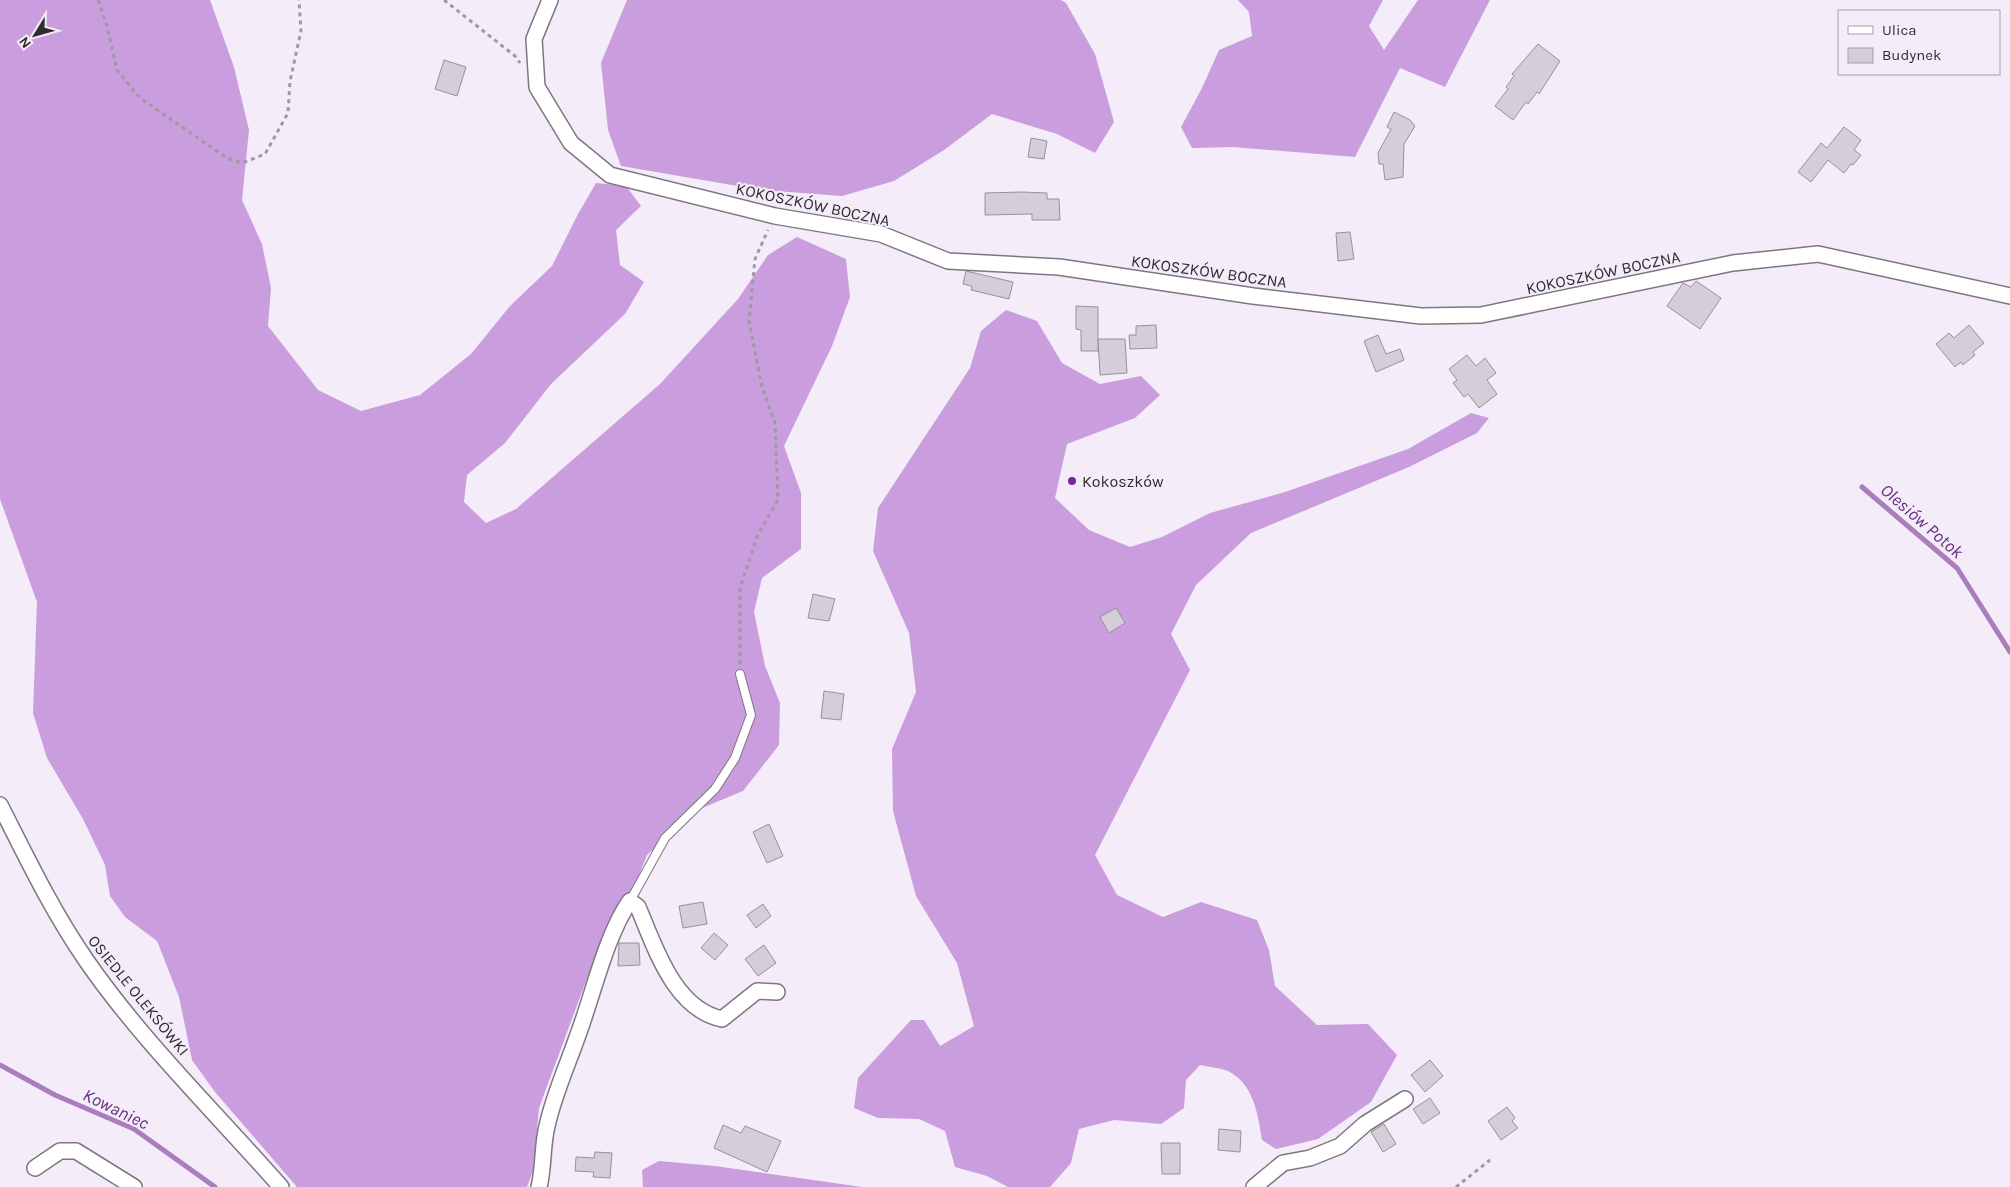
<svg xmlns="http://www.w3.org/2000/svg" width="2010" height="1187" font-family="Karla,sans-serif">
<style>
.forest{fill:#ca9dde}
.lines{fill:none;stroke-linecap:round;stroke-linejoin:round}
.stream{stroke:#aa7ebc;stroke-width:5}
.building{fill:#d5cdd8;stroke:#98919c}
.lane-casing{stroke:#7e7781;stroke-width:10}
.street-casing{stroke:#7e7781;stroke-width:18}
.path{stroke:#9f99a2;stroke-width:3;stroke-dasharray:4 4;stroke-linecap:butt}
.lane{stroke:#fff;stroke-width:8}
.street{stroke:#fff;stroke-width:15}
.poi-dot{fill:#7a2898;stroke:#f4ecf8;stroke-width:2}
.labels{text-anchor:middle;stroke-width:4;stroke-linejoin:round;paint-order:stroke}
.street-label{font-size:16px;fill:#2f2c30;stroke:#f4ecf8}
.poi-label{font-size:16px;fill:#2f2c30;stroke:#f4ecf8;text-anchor:start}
.water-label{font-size:18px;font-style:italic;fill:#67307c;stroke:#f4ecf8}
</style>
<rect width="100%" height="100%" fill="#f4ecf8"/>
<!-- forest -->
<g class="forest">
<path d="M0 0H210L234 67 249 130 242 200 262 244 271 288 268 326 318 390 361 411 420 395 471 354 510 306 552 266 578 214 596 183 626 186 641 206 616 230 620 265 644 282 625 314 551 384 505 443 467 475 464 502 486 523 516 509 660 384 738 299 768 255 797 237 846 259 850 297 832 346 784 446 801 493V549L762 578 754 612 765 666 780 703 779 745 743 791 695 811 647 855 635 885 606 927 539 1108 533 1171 527 1187H297L215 1092 192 1060 179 997 157 941 125 917 110 896 105 865 83 819 47 758 33 713 37 602 0 499Z"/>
<path d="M627 0H1061L1066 3 1095 54 1114 122 1095 153 1057 134 992 114 944 150 894 181 842 196 761 190 621 166 608 130 601 63Z"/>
<path d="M1238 0H1383L1369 26 1384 50 1418 0H1490L1445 87 1400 68 1355 157 1233 147 1192 148 1181 127 1202 88 1219 50 1252 36 1249 12Z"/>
<path d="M1006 310 1037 321 1062 363 1100 384 1141 376 1160 395 1135 418 1067 444 1055 498 1089 530 1130 547 1162 537 1210 513 1285 492 1408 449 1471 413 1489 418 1477 433 1409 467 1251 533 1196 585 1171 634 1190 670 1095 855 1117 895 1163 917 1201 902 1257 920 1269 950 1275 986 1317 1025 1368 1024 1397 1055 1371 1102 1318 1139 1276 1149 1262 1140C1258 1115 1254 1084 1228 1071 1220 1068 1209 1067 1200 1065L1186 1080 1184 1108 1161 1124 1114 1120 1079 1129 1071 1163 1050 1187H1008L987 1176 955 1167 945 1131 919 1119 878 1118 854 1108 858 1078 911 1020H924L940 1046 974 1026 957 963 916 896 893 811 892 749 916 692 909 633 873 551 878 508 970 368 981 331Z"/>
<path d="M659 1161 715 1166 862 1187H643L642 1170Z"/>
</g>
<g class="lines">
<!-- stream -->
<g class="stream">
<path d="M1862 487 1957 568 2010 652"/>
<path d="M0 1065 55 1095 134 1129 215 1187"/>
</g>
</g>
<!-- building -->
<g class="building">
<path d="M1538 44 1560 61 1539 94 1537 92 1528 104 1526 102 1513 120 1495 106 1508 89 1506 87 1514 76 1512 74Z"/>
<path d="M444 60 466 67 457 96 435 89Z"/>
<path d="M1394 112 1410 120 1415 126 1404 144 1403 177 1385 180 1383 164H1379L1378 153 1391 129 1387 127Z"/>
<path d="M1844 127 1861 140 1854 150 1861 155 1853 165 1851 164 1844 173 1828 160 1811 182 1798 172 1821 143 1827 148Z"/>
<path d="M1031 138 1047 141 1044 159 1028 157Z"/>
<path d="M1022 192 1047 193V199H1059L1060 220H1032V214L985 215V193Z"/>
<path d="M1350 232 1354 259 1338 261 1336 233Z"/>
<path d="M966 271 1013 282 1009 299 971 290 972 286 963 284Z"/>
<path d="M1696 281 1721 298 1700 329 1667 306 1683 283 1691 287Z"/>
<path d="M1076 306 1098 307V351H1081V330L1076 329Z"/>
<path d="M1156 325 1157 348 1130 349 1129 335H1136V326Z"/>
<path d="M1969 325 1984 343 1973 352 1975 355 1963 365 1961 362 1955 367 1936 344 1949 333 1954 338Z"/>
<path d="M1378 335 1386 354 1400 349 1404 360 1376 372 1364 341Z"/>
<path d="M1098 339H1125L1127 373 1100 375Z"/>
<path d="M1467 355 1476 366 1485 358 1496 373 1487 380 1497 394 1479 408 1468 394 1464 397 1453 383 1457 380 1449 369Z"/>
<path d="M813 594 835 599 829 621 808 618Z"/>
<path d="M1116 608 1125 623 1109 633 1100 617Z"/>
<path d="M824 691 844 694 841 720 821 718Z"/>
<path d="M769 824 783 856 767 863 753 832Z"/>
<path d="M703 902 707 924 683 928 679 906Z"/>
<path d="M763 904 771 916 756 928 747 915Z"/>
<path d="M714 933 728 945 715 960 701 948Z"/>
<path d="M619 943H639L640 965 618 966Z"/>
<path d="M764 945 776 963 758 976 745 959Z"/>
<path d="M1430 1060 1443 1076 1425 1092 1411 1075Z"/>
<path d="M1430 1098 1440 1113 1423 1124 1413 1109Z"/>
<path d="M1507 1107 1515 1118 1512 1121 1518 1128 1501 1140 1488 1121Z"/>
<path d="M1384 1124 1396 1144 1383 1152 1371 1132Z"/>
<path d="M723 1125 741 1133 745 1126 781 1141 767 1172 714 1148Z"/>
<path d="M1219 1129 1241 1131 1240 1152 1218 1150Z"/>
<path d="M1161 1143H1180V1174H1162Z"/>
<path d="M595 1152 612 1153 610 1178 593 1177 594 1172 575 1171 576 1157 594 1158Z"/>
</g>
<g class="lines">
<defs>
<path id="lane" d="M630 901 665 838 715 789 735 758 751 715 740 674"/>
<g id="street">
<path d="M550 0 534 39 537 87 571 143 610 175 775 216 881 234 948 261 1059 267 1253 296 1421 316 1481 315 1733 263 1818 254 2010 296"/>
<path d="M0 805C27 858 52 911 86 960 141 1040 217 1114 281 1187"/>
<path d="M35 1168 60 1151H76L134 1187"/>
<path d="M539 1187C544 1167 542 1146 547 1126 554 1094 568 1064 579 1032 593 994 607 933 630 901L638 907C655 947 674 1009 722 1019L757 991 777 992"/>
<path d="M1254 1187 1283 1163 1310 1158 1340 1146 1365 1124 1405 1099"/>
</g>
</defs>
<!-- lane casing -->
<use href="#lane" class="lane-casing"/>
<!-- street casing -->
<use href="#street" class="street-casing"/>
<!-- path -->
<g class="path">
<path d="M98 0 107 26 117 70 140 98 227 158 242 163 265 154 288 113 290 81 301 31 299 0"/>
<path d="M444 0 515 56 520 63"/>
<path d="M740 664V588L758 534 778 500 775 423 762 387 749 321 755 259 768 230"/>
<path d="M1456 1187 1490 1160"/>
</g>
<!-- lane -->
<use href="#lane" class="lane"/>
<!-- street -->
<use href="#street" class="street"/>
</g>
<!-- markers -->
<circle class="poi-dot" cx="1072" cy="481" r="5"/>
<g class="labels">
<!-- street labels -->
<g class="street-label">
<text transform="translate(813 204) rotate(12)" y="6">KOKOSZKÓW BOCZNA</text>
<text transform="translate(1209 271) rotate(8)" y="6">KOKOSZKÓW BOCZNA</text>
<text transform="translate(1603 272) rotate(-12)" y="6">KOKOSZKÓW BOCZNA</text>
<text transform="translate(139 995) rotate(51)" y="6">OSIEDLE OLEKSÓWKI</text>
</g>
<!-- poi labels -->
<g class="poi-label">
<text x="1082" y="487">Kokoszków</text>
</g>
<!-- water labels -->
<g class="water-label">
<text transform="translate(1922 521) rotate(41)" y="6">Olesiów Potok</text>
<text transform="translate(116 1109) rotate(26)" y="6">Kowaniec</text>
</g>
</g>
<!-- legend -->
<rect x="1838" y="10" width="162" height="65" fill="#f4ecf8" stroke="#a59fa8"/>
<rect x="1848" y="26" width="25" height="8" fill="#ffffff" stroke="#a59fa8"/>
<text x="1882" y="35" font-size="15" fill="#2f2c30">Ulica</text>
<rect x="1848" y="48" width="25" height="15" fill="#d5cdd8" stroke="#a59fa8"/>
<text x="1882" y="60" font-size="15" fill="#2f2c30">Budynek</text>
<!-- north arrow -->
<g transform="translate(35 35) rotate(233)" stroke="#f4ecf8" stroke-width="4" paint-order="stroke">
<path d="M0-4L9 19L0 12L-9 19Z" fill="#2f2c30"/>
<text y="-8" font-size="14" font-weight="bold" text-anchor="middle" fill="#2f2c30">N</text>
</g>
</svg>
